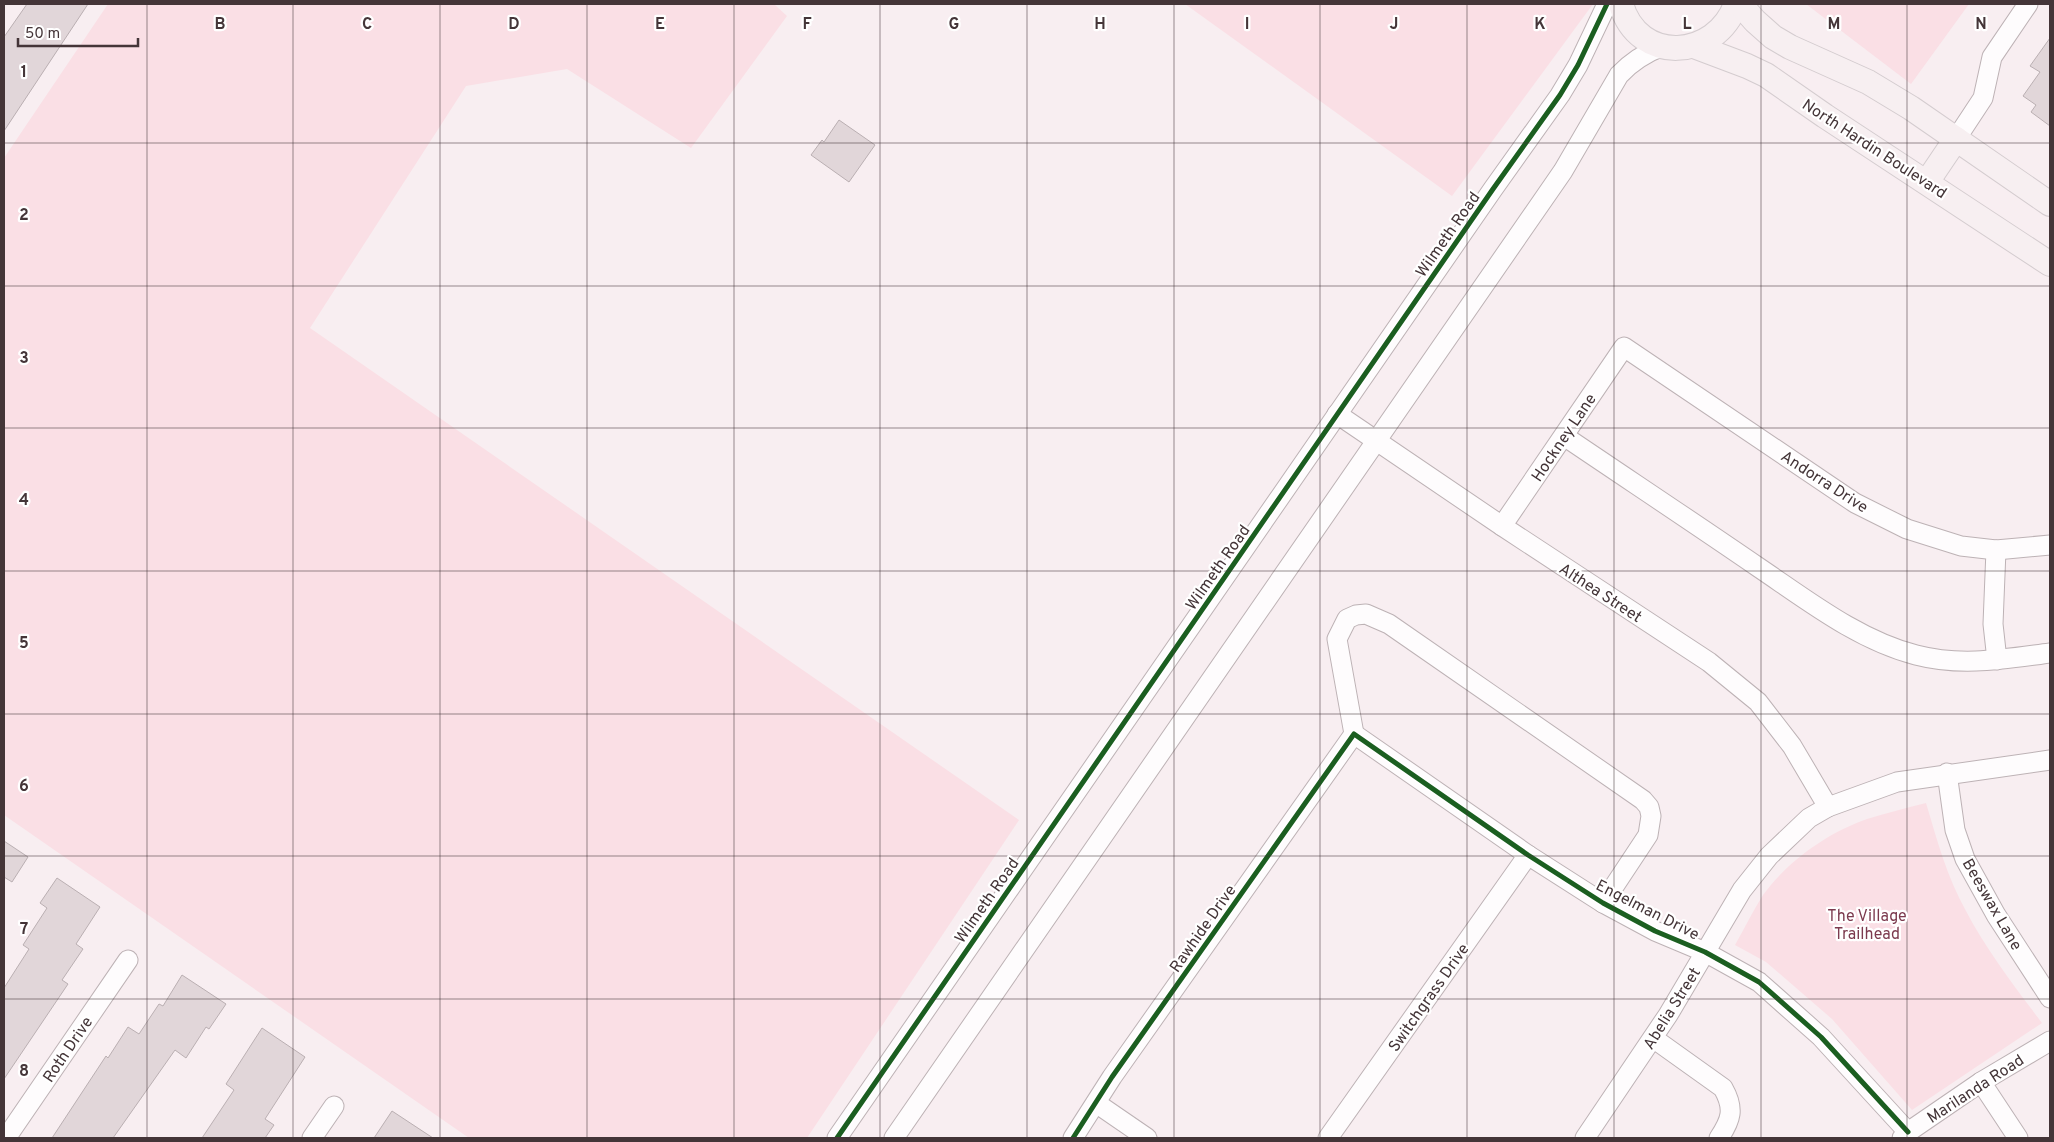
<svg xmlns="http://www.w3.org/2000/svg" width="2054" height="1142" font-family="Overpass,sans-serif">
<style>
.green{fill:#fadfe5}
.building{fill:#e1d6d9;stroke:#baafb2}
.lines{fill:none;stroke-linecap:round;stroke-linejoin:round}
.minor-casing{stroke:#bdb2b5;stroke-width:21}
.major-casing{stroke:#d4cccf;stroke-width:26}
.minor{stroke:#fefcfd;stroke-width:19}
.major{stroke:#f7eff1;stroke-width:24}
.cycleway-casing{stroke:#fff;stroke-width:8}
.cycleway{stroke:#1b5e20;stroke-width:5}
.grid{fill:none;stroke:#443538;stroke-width:1;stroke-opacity:0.55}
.labels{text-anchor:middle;stroke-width:4.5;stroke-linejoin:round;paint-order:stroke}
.street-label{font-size:16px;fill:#443538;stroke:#fff}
.park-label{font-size:16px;fill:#7c3a4e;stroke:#fff}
.grid-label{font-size:16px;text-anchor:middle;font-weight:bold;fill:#443538;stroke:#fff;stroke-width:4.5;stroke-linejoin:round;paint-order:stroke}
</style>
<rect width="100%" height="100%" fill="#f8eef1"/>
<!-- green -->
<g class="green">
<path d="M108 4H774L787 16 691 148 567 69 466 86 310 328 1019 820 807 1138H469L4 815V158Z"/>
<path d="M1185 4H1593L1452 196Z"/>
<path d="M1806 4H1969L1911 84Z"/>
<path d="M1926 803C1937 840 1947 877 1966 911 1987 951 2015 987 2042 1023L1912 1110 1832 1019 1766 962 1735 945C1744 929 1753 911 1763 895 1788 861 1827 833 1867 819 1886 813 1906 808 1926 803Z"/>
</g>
<!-- building -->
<g class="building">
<path d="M27 4H88L4 131V37Z"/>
<path d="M2050 38V126L2031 112 2036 105 2023 96 2040 72 2030 66Z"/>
<path d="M839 120 875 145 849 182 811 155 822 140 824 142Z"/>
<path d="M4 841 28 857 12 882 4 877Z"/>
<path d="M57 878 100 907 76 944 83 949 62 980 68 984 4 1079V988L29 949 23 945 47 908 40 903Z"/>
<path d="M182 975 226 1004 209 1029 206 1027 186 1058 175 1050 113 1138H52L106 1056 108 1058 128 1027 139 1034 159 1004 163 1006Z"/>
<path d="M262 1028 305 1057 265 1119 274 1125 265 1138H202L234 1090 226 1084Z"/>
<path d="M392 1111 433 1138H374Z"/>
</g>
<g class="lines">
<defs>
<g id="minor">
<path d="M1956 139 1983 98 1992 57 2028 4"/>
<path d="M1337 414 1502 526 1709 662 1758 702 1792 746 1828 807"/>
<path d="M1564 436C1629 480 1694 523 1758 567 1807 600 1858 640 1916 655 1962 667 2004 659 2050 653"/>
<path d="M1502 526 1624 347 1855 503 1907 529 1961 546 1996 550 2050 545"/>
<path d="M1996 550 1993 624 1997 660"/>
<path d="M1354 734 1528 855 1603 903 1655 931 1705 952 1759 982 1821 1037 1908 1132"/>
<path d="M1354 734 1337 639 1347 619 1356 615 1366 614 1389 624 1643 800 1649 807 1651 816 1648 835 1603 903"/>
<path d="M1947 773 1955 830 1965 859 1996 915 2050 998"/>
<path d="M1653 1038 1723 1088C1735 1109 1731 1120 1719 1138"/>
<path d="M1981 1082 2018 1138"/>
<path d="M1096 1103 1147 1138"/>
<path d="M6 1138 128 960"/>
<path d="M312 1138 334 1106"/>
<path d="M837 1138 1493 189 1560 95 1578 65 1607 4"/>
<path d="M894 1138 1563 171 1619 75C1632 61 1645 53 1663 46"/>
<path d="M1073 1138 1112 1077 1354 734"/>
<path d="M1328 1138 1528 855"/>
<path d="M1585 1138 1668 1015 1742 890 1769 856 1809 818 1828 807 1897 782 2050 760"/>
<path d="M1902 1138 1908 1132 1981 1082 2050 1041"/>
</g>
<g id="major">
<path d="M1621 4C1638 65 1716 60 1736 4"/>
<path d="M1740 4 1755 21 1773 37 1790 47 1868 82 1911 108 2050 204"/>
<path d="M1694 46 1747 66 1766 75 1825 116 2050 264"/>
<path d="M1927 182 1956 139"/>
</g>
</defs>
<!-- minor casing -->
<use href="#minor" class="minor-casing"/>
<!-- major casing -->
<use href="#major" class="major-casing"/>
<!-- minor -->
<use href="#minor" class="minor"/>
<!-- major -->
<use href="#major" class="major"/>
<defs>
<g id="cycleway">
<path d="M837 1138 1493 189 1560 95 1578 65 1607 4"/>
<path d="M1073 1138 1112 1077 1354 734 1528 855 1603 903 1655 931 1705 952 1759 982 1821 1037 1908 1132"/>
</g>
</defs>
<!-- cycleway casing -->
<use href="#cycleway" class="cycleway-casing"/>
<!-- cycleway -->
<use href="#cycleway" class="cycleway"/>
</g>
<!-- grid -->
<path class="grid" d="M147 4V1138M293 4V1138M440 4V1138M587 4V1138M734 4V1138M880 4V1138M1027 4V1138M1174 4V1138M1320 4V1138M1467 4V1138M1614 4V1138M1761 4V1138M1907 4V1138M4 143H2050M4 286H2050M4 428H2050M4 571H2050M4 714H2050M4 856H2050M4 999H2050"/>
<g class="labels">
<!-- street labels -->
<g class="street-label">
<text transform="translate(1875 148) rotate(33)" y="6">North Hardin Boulevard</text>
<text transform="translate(1447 234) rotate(-55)" y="6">Wilmeth Road</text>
<text transform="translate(1563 437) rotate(-56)" y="6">Hockney Lane</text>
<text transform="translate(1825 481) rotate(33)" y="6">Andorra Drive</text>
<text transform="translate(1217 567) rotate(-55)" y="6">Wilmeth Road</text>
<text transform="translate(1601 592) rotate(33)" y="6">Althea Street</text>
<text transform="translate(986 900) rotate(-55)" y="6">Wilmeth Road</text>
<text transform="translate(1993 904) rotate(60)" y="6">Beeswax Lane</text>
<text transform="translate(1648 909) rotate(27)" y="6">Engelman Drive</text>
<text transform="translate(1202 928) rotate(-55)" y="6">Rawhide Drive</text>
<text transform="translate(1428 997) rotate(-55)" y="6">Switchgrass Drive</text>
<text transform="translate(1671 1008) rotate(-58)" y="6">Abelia Street</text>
<text transform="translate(67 1049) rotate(-56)" y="6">Roth Drive</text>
<text transform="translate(1975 1088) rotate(-33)" y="6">Marilanda Road</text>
</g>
<!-- park labels -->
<g class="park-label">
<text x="1867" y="921">The Village<tspan x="1867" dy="18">Trailhead</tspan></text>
</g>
</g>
<g class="grid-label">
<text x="220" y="29">B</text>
<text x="367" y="29">C</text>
<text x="514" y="29">D</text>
<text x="660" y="29">E</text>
<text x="807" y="29">F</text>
<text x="954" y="29">G</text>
<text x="1100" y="29">H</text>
<text x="1247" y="29">I</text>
<text x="1394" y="29">J</text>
<text x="1540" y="29">K</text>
<text x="1687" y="29">L</text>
<text x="1834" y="29">M</text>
<text x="1981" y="29">N</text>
<text x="24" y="77">1</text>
<text x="24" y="220">2</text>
<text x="24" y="363">3</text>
<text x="24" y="505">4</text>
<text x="24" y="648">5</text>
<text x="24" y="791">6</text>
<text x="24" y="934">7</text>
<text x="24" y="1076">8</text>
</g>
<!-- border -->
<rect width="2054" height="1142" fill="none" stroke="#443538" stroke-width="10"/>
<!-- scale -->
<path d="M18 38v8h120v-8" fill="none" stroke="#443538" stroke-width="2.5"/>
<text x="25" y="38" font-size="15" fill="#443538" stroke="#ffffff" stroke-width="4" paint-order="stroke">50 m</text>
</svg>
